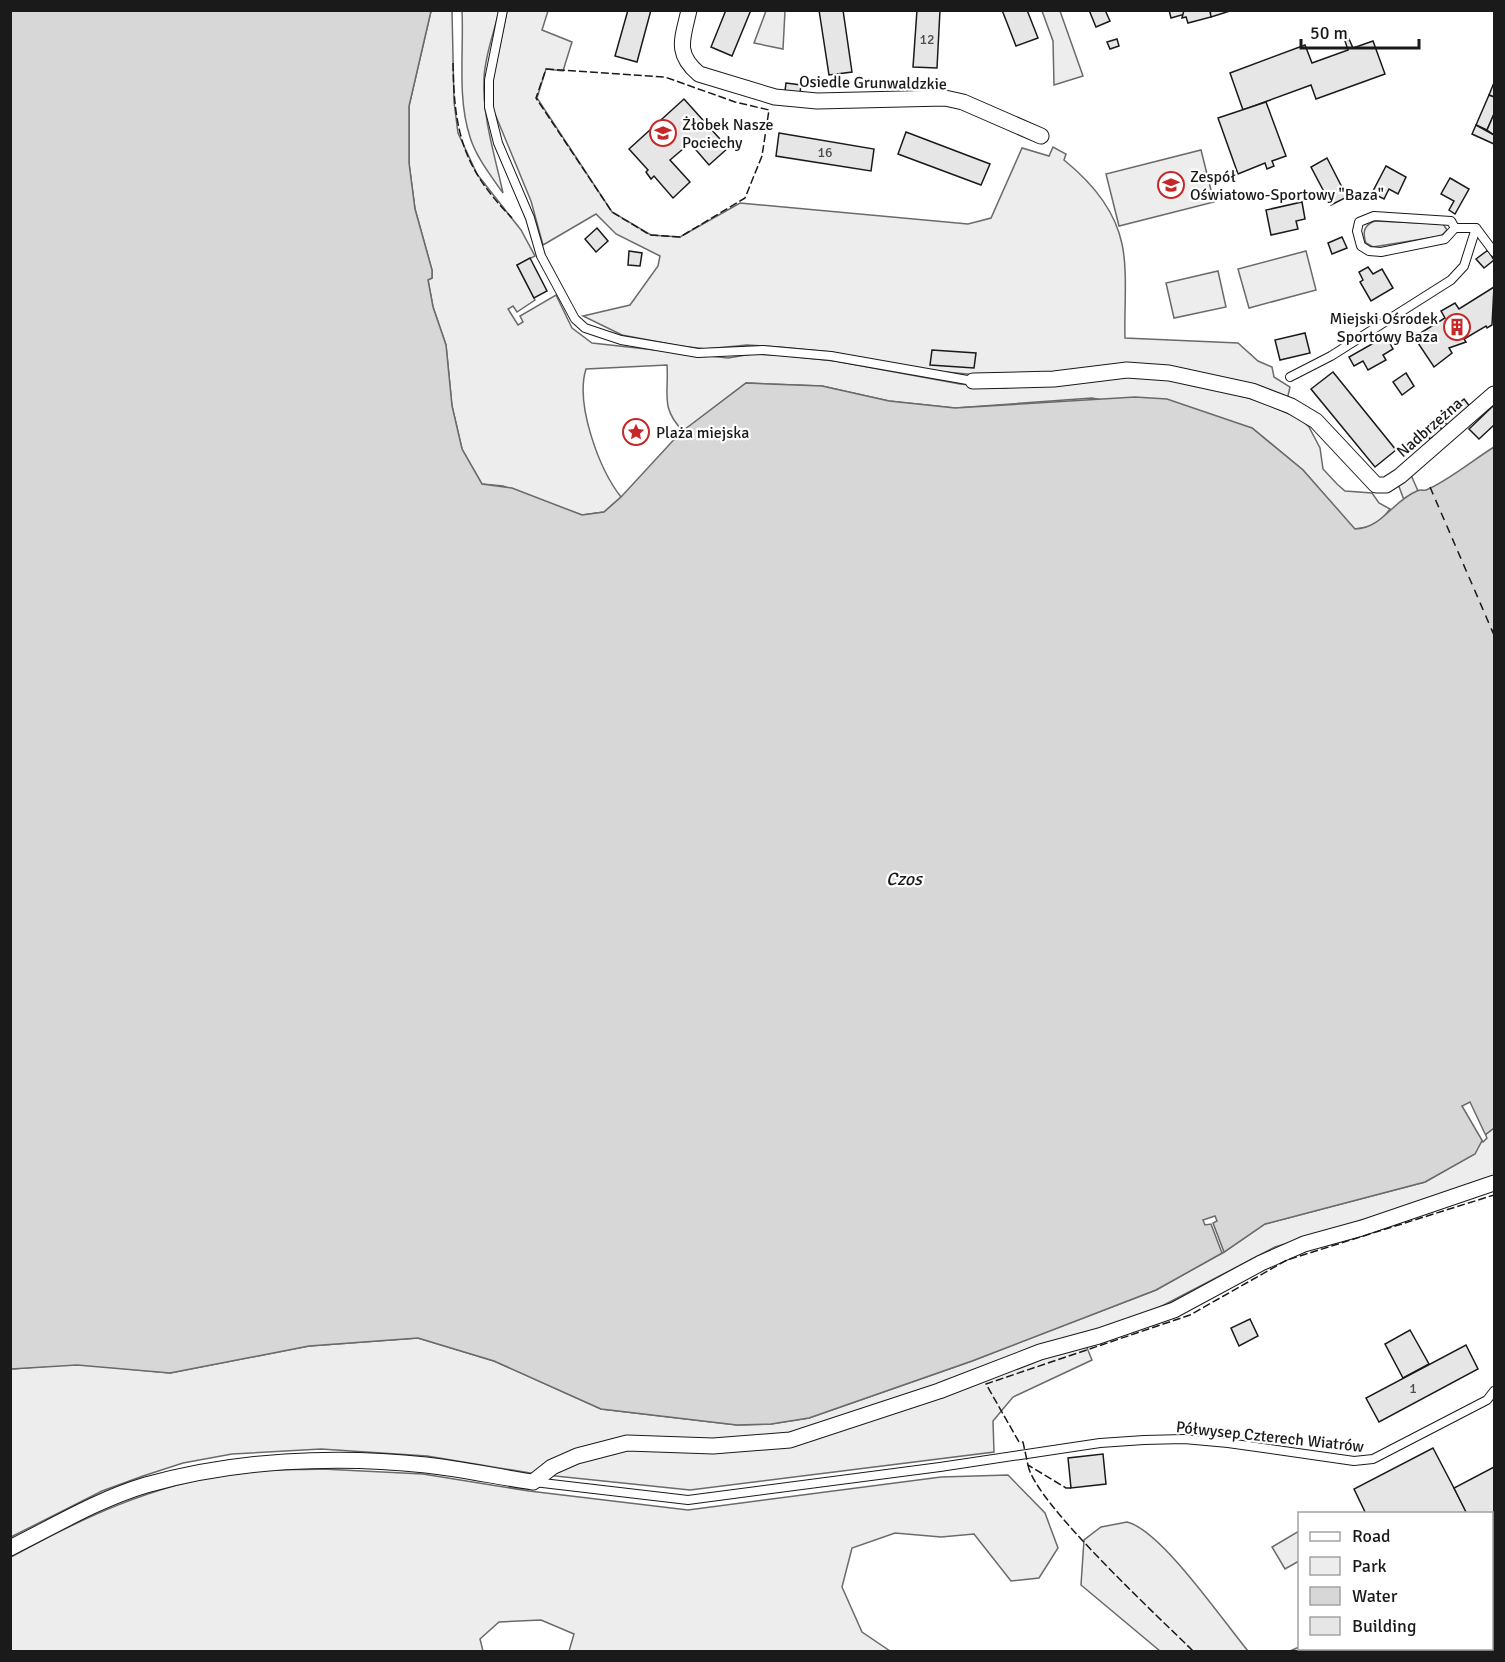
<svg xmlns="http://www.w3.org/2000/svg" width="1505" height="1662" font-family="Signika,sans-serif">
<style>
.green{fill:#ededed;stroke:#6a6a6a;stroke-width:1.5}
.water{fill:#d7d7d7;stroke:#6a6a6a;stroke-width:1.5}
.pier{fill:#fff;stroke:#6a6a6a;stroke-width:1.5}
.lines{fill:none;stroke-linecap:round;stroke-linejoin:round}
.ferry{stroke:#1a1a1a;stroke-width:1.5;stroke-dasharray:8 6;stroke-linecap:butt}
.building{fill:#e6e6e6;stroke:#1a1a1a;stroke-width:1.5}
.lane-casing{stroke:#1a1a1a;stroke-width:10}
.street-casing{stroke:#1a1a1a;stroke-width:17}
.lane{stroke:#fff;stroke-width:8}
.street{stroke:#fff;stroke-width:15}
.fence{stroke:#1a1a1a;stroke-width:1.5;stroke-dasharray:8 3;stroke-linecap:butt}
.labels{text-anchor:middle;stroke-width:4.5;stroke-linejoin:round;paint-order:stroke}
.number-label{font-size:14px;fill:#4d4d4d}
.street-label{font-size:16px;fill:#1a1a1a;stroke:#fff}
.poi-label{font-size:16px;fill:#1a1a1a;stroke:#fff;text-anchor:start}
.water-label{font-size:18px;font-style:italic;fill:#1a1a1a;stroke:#fff}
</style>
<rect width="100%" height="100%" fill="#fff"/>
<!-- green -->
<g class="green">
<path d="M431 11H452L454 102 458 133 477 174 521 230 535 256 517 265 535 300 517 312 513 306 508 309 518 325 523 322 520 316 556 295 572 328 592 343 728 358 752 354 778 355 835 361 960 384 1004 388 1103 377 1137 376 1178 380 1257 400 1301 419 1309 427 1320 448 1323 469 1337 484 1345 491 1372 493 1379 503 1390 509C1381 522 1371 528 1354 529L1303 470 1252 428 1092 398 955 408 889 401 822 386 746 383 683 431C660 408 669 394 667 365L586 369C575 404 599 469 621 497L604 512 582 515 503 486 482 484 462 449 452 406 446 345 433 307 428 280 432 278V270L415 209 409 163V106Z"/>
<path d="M462 11H499C494 33 485 55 484 78 482 116 495 156 503 193 491 176 476 157 470 137 457 98 464 51 462 11Z"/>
<path d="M507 11H548L542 30 572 42 563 71 546 69 537 98 612 212 651 235 680 237 740 203 968 224 991 218 1022 148 1049 156 1053 147 1066 154 1064 160C1090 181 1115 210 1122 244 1128 271 1124 309 1125 338L1238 343 1258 361 1272 367 1274 377 1290 387 1287 400 1197 372 998 377 915 369 831 352 779 347 747 345 706 349 680 346 622 335 583 316 630 305 658 266 660 256 616 234 596 214 543 245 531 201 493 109V78Z"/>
<path d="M766 11H785L783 49 754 43Z"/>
<path d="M1042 11H1060L1083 76 1054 85 1053 41Z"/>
<path d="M1201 150 1214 202 1119 226 1106 174Z"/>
<path d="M1375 221 1443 224 1447 230 1441 236 1373 247 1366 243C1362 232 1364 225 1375 221Z"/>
<path d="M1306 251 1316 290 1249 308 1238 269Z"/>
<path d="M1218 271 1226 307 1174 318 1166 283Z"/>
<path d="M1411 475 1418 491 1404 500 1398 484Z"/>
<path d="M1494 1128V1175L1482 1183 1275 1247 1162 1306 1083 1338 1092 1360 1013 1397 993 1421 994 1452 690 1490 536 1474 427 1456 321 1449 232 1454 183 1463 143 1476 102 1491 11 1537V1369L77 1364 170 1373 309 1346 418 1338 494 1361 601 1409 737 1425 771 1424 809 1418 972 1361 1156 1290 1224 1252 1265 1224 1425 1182 1474 1154 1485 1135Z"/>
<path d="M322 1469 423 1474 529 1491 688 1510 941 1477 1008 1475 1045 1513 1058 1548 1039 1578 1011 1581 974 1534 941 1537 895 1533 852 1548 842 1587 862 1632 890 1651H569L574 1634 541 1620 499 1622 480 1639 483 1651 11 1652V1557C82 1518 152 1485 234 1473 263 1469 293 1470 322 1469Z"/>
<path d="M1127 1522C1161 1530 1223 1621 1248 1651H1160L1081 1585 1084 1540 1101 1527Z"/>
<path d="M1299 1531V1561L1285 1569 1272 1547Z"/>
<path d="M1494 1628V1651H1290L1299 1647 1492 1648V1629Z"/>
</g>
<!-- water -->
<path class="water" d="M11 11H431L409 106V163L415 209 432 270V278L428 280 433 307 446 345 452 406 462 449 482 484 512 488 582 515 604 512 621 497 680 433 746 383 822 386 889 401 955 408 1135 397 1167 399 1252 428 1303 470 1355 529C1383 528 1392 501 1417 491 1422 489 1422 491 1426 490 1445 483 1476 458 1494 447V1128L1485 1135 1475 1154 1425 1182 1265 1224 1224 1252 1156 1290 972 1361 809 1418 771 1424 737 1425 601 1409 494 1361 418 1338 309 1346 170 1373 77 1365 11 1369Z"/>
<!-- pier -->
<g class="pier">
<path d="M1470 1102 1487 1138 1483 1142 1462 1106Z"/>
<path d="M1215 1216 1217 1221 1213 1223 1224 1252 1222 1253 1211 1224 1205 1225 1203 1220Z"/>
</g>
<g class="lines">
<!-- ferry -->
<path class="ferry" d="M1430 487 1494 635"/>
</g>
<!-- building -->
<g class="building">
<path d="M628 10H651L637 62 615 56Z"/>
<path d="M726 10H751L732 56 711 47Z"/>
<path d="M819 10H843L852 72 829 75Z"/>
<path d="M917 10H940L937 68 913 67Z"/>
<path d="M1002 10H1027L1038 38 1016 46Z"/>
<path d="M1089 10H1105L1110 21 1096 27Z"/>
<path d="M1169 10H1184L1185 14 1171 18Z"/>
<path d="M1184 10H1210L1211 17 1188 23 1186 17 1182 18Z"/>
<path d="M1210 10H1233L1211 17Z"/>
<path d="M1117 39 1119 46 1110 49 1107 42Z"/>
<path d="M1349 39 1353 48 1373 41 1385 74 1316 99 1311 85 1243 110 1230 73 1305 45 1312 63 1348 50 1345 41Z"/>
<path d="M786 83 801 85 800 93 785 91Z"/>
<path d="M1493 85 1494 86V97L1489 95Z"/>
<path d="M1489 95 1494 97V114L1487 130 1476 125Z"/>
<path d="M684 99 728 148 709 165 690 143 670 160 690 182 673 198 654 176 651 179 646 172 648 170 629 149Z"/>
<path d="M1266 102 1286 156 1272 161 1274 166 1267 169 1265 163 1238 174 1218 118Z"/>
<path d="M1494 114V135L1487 130Z"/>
<path d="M1476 125 1494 135V144L1472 134Z"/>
<path d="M906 132 990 164 981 185 898 154Z"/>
<path d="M779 133 874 149 871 171 776 156Z"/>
<path d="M1327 158 1347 197 1331 205 1311 167Z"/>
<path d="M1386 166 1406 177 1398 194 1389 189 1384 199 1372 193Z"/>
<path d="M1450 178 1469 189 1455 214 1449 210 1454 201 1441 194Z"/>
<path d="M1302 202 1305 219 1296 221 1298 229 1271 235 1266 210Z"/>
<path d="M597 228 608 241 596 252 585 239Z"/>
<path d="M1342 237 1347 248 1332 254 1328 243Z"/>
<path d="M1488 250 1494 260 1484 268 1476 259Z"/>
<path d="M629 251 642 253 640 266 628 265Z"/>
<path d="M530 258 547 291 534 298 517 265Z"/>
<path d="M1368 267 1373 274 1382 269 1393 288 1371 301 1360 282 1363 280 1359 272Z"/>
<path d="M1494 287 1492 325 1487 328 1486 326 1464 339 1466 342 1449 348 1452 353 1434 367 1414 337 1445 318 1441 311 1455 303 1459 309Z"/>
<path d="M1305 333 1310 353 1280 360 1275 340Z"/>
<path d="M1386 336 1393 349 1383 355 1386 360 1368 370 1363 361 1354 366 1349 357Z"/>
<path d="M932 350 976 353 974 368 930 365Z"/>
<path d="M1333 372 1396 450 1375 467 1311 389Z"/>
<path d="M1406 373 1414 386 1402 395 1393 382Z"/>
<path d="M1464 399 1471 408 1448 426 1441 418Z"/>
<path d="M1494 405V425L1479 439 1469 429Z"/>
<path d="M1438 424 1443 431 1430 439 1425 433Z"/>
<path d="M1250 1319 1258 1336 1239 1346 1231 1328Z"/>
<path d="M1410 1330 1429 1364 1403 1378 1385 1344Z"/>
<path d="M1466 1345 1478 1369 1379 1422 1366 1398Z"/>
<path d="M1433 1448 1467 1513 1366 1514 1354 1489Z"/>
<path d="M1103 1454 1106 1484 1071 1488 1068 1458Z"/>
<path d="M1494 1467V1535L1492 1534V1514H1467L1454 1488Z"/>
</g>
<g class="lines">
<defs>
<g id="lane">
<path d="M503 10 489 80V107L498 143 530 218 541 256 575 319 585 328 621 340 698 353 763 350 831 356 973 381"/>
<path d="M1455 228 1445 239 1381 252 1369 251 1361 246 1357 231 1359 222 1374 216 1451 221 1455 228H1476L1494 252"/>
<path d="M1290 377 1331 356 1451 280 1464 266 1476 228"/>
<path d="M534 1482 688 1500 940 1467 1100 1443 1144 1440 1184 1439 1228 1443 1354 1461 1373 1459 1487 1400 1494 1391"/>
</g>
<g id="street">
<path d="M689 10C683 38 674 53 699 74L775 97 817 101 945 98 963 102 1041 136"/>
<path d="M973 381 1054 379 1127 370 1169 373 1252 391 1291 406 1316 421 1376 485H1386L1400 476 1494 394"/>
<path d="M10 1548C54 1526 99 1499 146 1485 235 1460 334 1455 426 1465 462 1469 498 1477 533 1482L552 1467 577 1456 627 1443 713 1446 790 1440 939 1391 1040 1352 1099 1336 1174 1310 1261 1263 1304 1244 1362 1228 1494 1183"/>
</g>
</defs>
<!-- lane casing -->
<use href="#lane" class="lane-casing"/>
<!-- street casing -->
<use href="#street" class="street-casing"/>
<!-- lane -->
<use href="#lane" class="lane"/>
<!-- street -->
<use href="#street" class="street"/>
<!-- fence -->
<g class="fence">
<path d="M453 63C454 132 463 168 512 218"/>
<path d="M546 69 665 77 735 102 769 110 762 156 745 198 680 237 650 235 612 212 536 98Z"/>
<path d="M1028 1465C1034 1502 1161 1619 1194 1652"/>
<path d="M1071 1488H1066L1028 1465 1023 1442H1019L986 1384 1190 1315 1287 1260 1494 1195"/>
<path d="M1492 1629 1494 1628"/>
<path d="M1445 1652 1451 1648"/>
</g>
</g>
<!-- icons -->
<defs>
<symbol id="school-ring" viewBox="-11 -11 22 22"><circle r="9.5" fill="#fff" stroke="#c62828" stroke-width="1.5"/><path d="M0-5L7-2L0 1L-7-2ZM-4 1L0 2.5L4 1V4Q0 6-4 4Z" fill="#c62828"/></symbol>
<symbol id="building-ring" viewBox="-11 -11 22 22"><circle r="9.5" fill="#fff" stroke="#c62828" stroke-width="1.5"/><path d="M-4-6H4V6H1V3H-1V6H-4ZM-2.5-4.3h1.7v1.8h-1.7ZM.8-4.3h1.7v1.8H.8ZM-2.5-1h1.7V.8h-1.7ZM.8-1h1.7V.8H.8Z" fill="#c62828"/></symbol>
<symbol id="sight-ring" viewBox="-11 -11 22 22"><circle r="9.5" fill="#fff" stroke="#c62828" stroke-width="1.5"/><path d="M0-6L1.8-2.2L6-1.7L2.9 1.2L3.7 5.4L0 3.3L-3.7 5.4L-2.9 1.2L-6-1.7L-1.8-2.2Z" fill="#c62828"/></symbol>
</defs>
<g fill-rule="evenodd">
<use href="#school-ring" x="648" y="118" width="30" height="30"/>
<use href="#school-ring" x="1156" y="170" width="30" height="30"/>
<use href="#building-ring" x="1442" y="312" width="30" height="30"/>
<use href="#sight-ring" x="621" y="417" width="30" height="30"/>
</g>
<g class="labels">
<!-- number labels -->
<g class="number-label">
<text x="927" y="44">12</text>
<text x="825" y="157">16</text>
<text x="1413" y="1393">1</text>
</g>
<!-- street labels -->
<g class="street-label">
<text transform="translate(873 82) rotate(1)" y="6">Osiedle Grunwaldzkie</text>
<text transform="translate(1429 427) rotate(-41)" y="6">Nadbrzeżna</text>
<text transform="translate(1270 1436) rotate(6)" y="6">Półwysep Czterech Wiatrów</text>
</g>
<!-- poi labels -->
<g class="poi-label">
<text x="682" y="130">Żłobek Nasze<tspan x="682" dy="18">Pociechy</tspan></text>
<text x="1190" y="182">Zespół<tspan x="1190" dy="18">Oświatowo-Sportowy "Baza"</tspan></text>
<text x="1438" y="324" text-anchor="end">Miejski Ośrodek<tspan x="1438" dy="18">Sportowy Baza</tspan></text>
<text x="656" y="438">Plaża miejska</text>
</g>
<!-- water labels -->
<g class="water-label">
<text x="904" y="885">Czos</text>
</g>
</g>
<!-- border -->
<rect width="1505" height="1662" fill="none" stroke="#1a1a1a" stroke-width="24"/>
<!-- legend -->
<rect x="1298" y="1512" width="195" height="138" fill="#ffffff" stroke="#a3a3a3" stroke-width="1.5"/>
<rect x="1310" y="1532" width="30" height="9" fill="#ffffff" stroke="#a3a3a3" stroke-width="1.5"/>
<text x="1352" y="1542" font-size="18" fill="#1a1a1a">Road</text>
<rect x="1310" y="1557" width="30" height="18" fill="#ededed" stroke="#a3a3a3" stroke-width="1.5"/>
<text x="1352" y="1572" font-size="18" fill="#1a1a1a">Park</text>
<rect x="1310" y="1587" width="30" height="18" fill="#d7d7d7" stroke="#a3a3a3" stroke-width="1.5"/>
<text x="1352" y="1602" font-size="18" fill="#1a1a1a">Water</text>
<rect x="1310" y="1617" width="30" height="18" fill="#e6e6e6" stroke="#a3a3a3" stroke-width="1.5"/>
<text x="1352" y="1632" font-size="18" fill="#1a1a1a">Building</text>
<!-- scale -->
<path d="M1301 39v9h118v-9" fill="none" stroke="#1a1a1a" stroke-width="3"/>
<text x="1310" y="39" font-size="18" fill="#1a1a1a" stroke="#ffffff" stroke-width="4.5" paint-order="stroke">50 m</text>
</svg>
